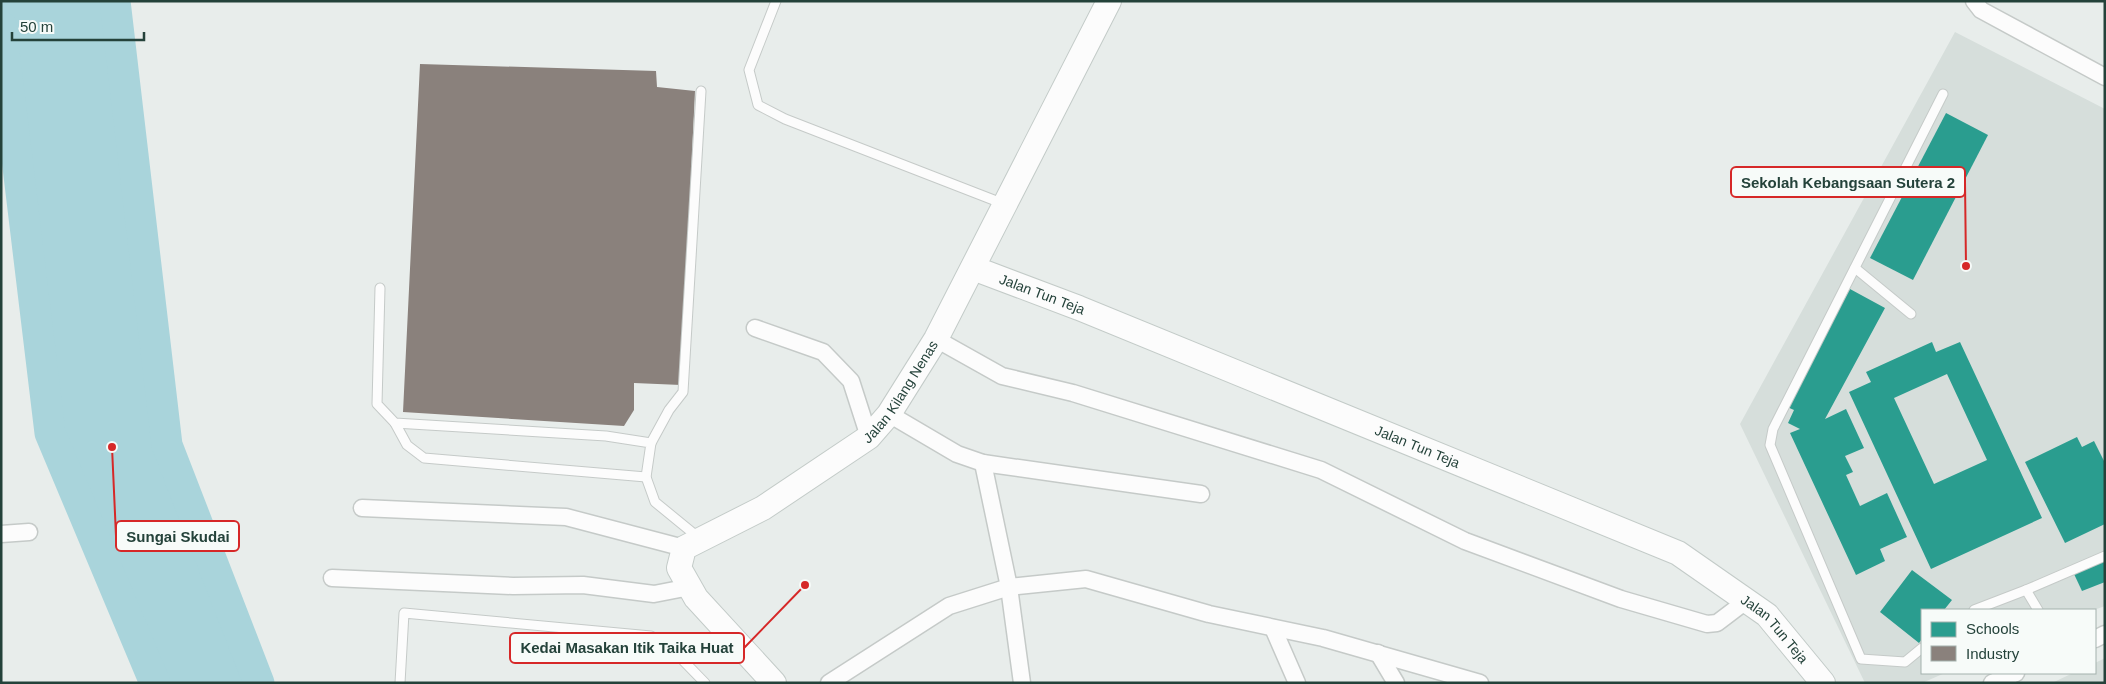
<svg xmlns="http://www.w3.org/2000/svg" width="2106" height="684" font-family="Arial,sans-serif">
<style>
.built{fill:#d6dedb}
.water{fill:#a9d4db}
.schools{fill:#2a9d8f;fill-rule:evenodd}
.industry{fill:#8a817c}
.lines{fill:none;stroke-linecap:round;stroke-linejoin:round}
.river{stroke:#a9d4db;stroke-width:31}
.lane-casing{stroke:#c5cac8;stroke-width:11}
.street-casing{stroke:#c5cac8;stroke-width:19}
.secondary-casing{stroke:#c3cbc8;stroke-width:26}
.lane{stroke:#fcfcfc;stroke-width:9}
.street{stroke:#fcfcfc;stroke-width:16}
.secondary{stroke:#fcfcfc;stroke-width:24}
.labels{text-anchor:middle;stroke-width:5;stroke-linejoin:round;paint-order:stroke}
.street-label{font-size:14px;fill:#24423a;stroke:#f7fbf9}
.leader{fill:none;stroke:#d62828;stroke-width:2}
.callout-dot{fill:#d62828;stroke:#f7fbf9;stroke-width:2}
.callout{fill:#f7fbf9;stroke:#d62828;stroke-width:2}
.callout-label{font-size:15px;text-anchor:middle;font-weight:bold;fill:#24423a}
</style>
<rect width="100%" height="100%" fill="#e8edeb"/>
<!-- built -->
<g class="built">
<path d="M1955 32 2105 109V606L2094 610H1922V673H1945L1922 683H1865L1740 424Z"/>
<path d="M2105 658V683H2052L2073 673H2095V663Z"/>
</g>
<!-- water -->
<path class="water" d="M1 1H115L167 445 259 683H155L50 433 1 26Z"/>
<!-- schools -->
<g class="schools">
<path d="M1946 113 1988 135 1913 280 1870 258Z"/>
<path d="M1850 289 1885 308 1825 419 1846 409 1864 448 1845 456 1853 472 1846 475 1860 506 1887 493 1907 537 1880 549 1885 561 1856 575 1790 433 1800 429 1788 423 1794 410 1785 406Z"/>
<path d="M1932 342 1936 352 1960 342 2042 518 1931 569 1849 392 1871 382 1866 372ZM1947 374 1987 460 1934 484 1894 398Z"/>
<path d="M2077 437 2082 447 2094 441 2105 463V524L2065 543 2025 462Z"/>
<path d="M2105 560V582L2082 591 2074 574Z"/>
<path d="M1912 570 1952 600 1944 610H1922V639L1919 643 1880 612Z"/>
</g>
<!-- industry -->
<path class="industry" d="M420 64 656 71 657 87 695 91 681 385 634 383V410L624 426 403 412Z"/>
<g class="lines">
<!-- river -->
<g class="river">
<path d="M115 1 167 445 259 683"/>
<path d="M1 26 50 433 155 683"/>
</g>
<defs>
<g id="lane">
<path d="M776 1 749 70 758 105 785 119 1004 204"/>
<path d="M1855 268 1911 314"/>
<path d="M380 288 377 404 395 423 606 436 651 443 646 477 655 502 699 538"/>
<path d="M395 423 407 445 424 458 646 477"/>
<path d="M651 443 669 410 683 392 701 91"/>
<path d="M2026 590 2105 556"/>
<path d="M1974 610 2026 590 2038 610"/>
<path d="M1922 648 1905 662 1861 659 1770 445 1773 429 1943 94"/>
<path d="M400 683 404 613 651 636 669 646 705 683"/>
</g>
<g id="street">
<path d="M1974 1 1981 10 2105 77"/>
<path d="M755 328 823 352 851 381 869 437"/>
<path d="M936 339 1002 376 1073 393 1321 470 1465 541 1621 599 1707 624 1717 623 1746 601"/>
<path d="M889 414 957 454 983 463 1201 494"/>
<path d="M983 463 1009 587 1022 683"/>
<path d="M362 508 566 517 684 548"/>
<path d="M1 534 29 532"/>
<path d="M332 578 513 586 583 585 654 594 690 587"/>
<path d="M1273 628 1297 683"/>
<path d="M2095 639 2105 634"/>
<path d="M1378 653 1396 683"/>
<path d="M829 683 949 606 1009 587 1086 579 1209 614 1323 638 1480 683"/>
<path d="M1992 683 2016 673"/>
</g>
<g id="secondary">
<path id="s1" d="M973 268 1079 308 1678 553 1767 615 1823 683"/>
<path id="s2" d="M774 683 696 598 679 568 684 548 763 508 869 437 889 414 936 339 1109 1"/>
</g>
</defs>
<!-- lane casing -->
<use href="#lane" class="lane-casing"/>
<!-- street casing -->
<use href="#street" class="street-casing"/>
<!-- secondary casing -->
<use href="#secondary" class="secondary-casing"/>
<!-- lane -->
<use href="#lane" class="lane"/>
<!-- street -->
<use href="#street" class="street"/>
<!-- secondary -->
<use href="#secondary" class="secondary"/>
</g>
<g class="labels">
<!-- street labels -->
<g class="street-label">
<text dy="5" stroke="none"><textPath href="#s1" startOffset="74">Jalan Tun Teja</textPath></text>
<text dy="5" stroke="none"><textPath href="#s2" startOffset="442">Jalan Kilang Nenas</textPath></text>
<text dy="5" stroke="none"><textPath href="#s1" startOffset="479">Jalan Tun Teja</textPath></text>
<text dy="5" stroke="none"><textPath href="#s1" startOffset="884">Jalan Tun Teja</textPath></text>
</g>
</g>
<!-- callouts -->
<path class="leader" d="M1966 266L1965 182M112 447L116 536M805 585L744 648"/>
<g class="callout-dot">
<circle cx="1966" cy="266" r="5"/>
<circle cx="112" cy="447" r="5"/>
<circle cx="805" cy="585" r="5"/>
</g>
<g class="callout">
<rect x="1731" y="167" width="234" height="30" rx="5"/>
<rect x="116" y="521" width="123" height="30" rx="5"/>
<rect x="510" y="633" width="234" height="30" rx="5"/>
</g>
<g class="callout-label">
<text x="1848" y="188">Sekolah Kebangsaan Sutera 2</text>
<text x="178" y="542">Sungai Skudai</text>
<text x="627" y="653">Kedai Masakan Itik Taika Huat</text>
</g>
<!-- border -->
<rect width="2106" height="684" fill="none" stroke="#24423a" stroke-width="5"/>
<!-- legend -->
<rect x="1921" y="609" width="175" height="65" fill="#f7fbf9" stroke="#a3b1ad"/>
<rect x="1931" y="622" width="25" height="15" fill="#2a9d8f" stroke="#a3b1ad"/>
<text x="1966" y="634" font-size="15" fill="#24423a">Schools</text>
<rect x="1931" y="646" width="25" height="15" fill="#8a817c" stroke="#a3b1ad"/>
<text x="1966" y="659" font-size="15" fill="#24423a">Industry</text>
<!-- scale -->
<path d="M12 32v8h132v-8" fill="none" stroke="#24423a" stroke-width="2.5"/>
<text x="20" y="32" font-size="15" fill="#24423a" stroke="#f7fbf9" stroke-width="4" paint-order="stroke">50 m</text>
</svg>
